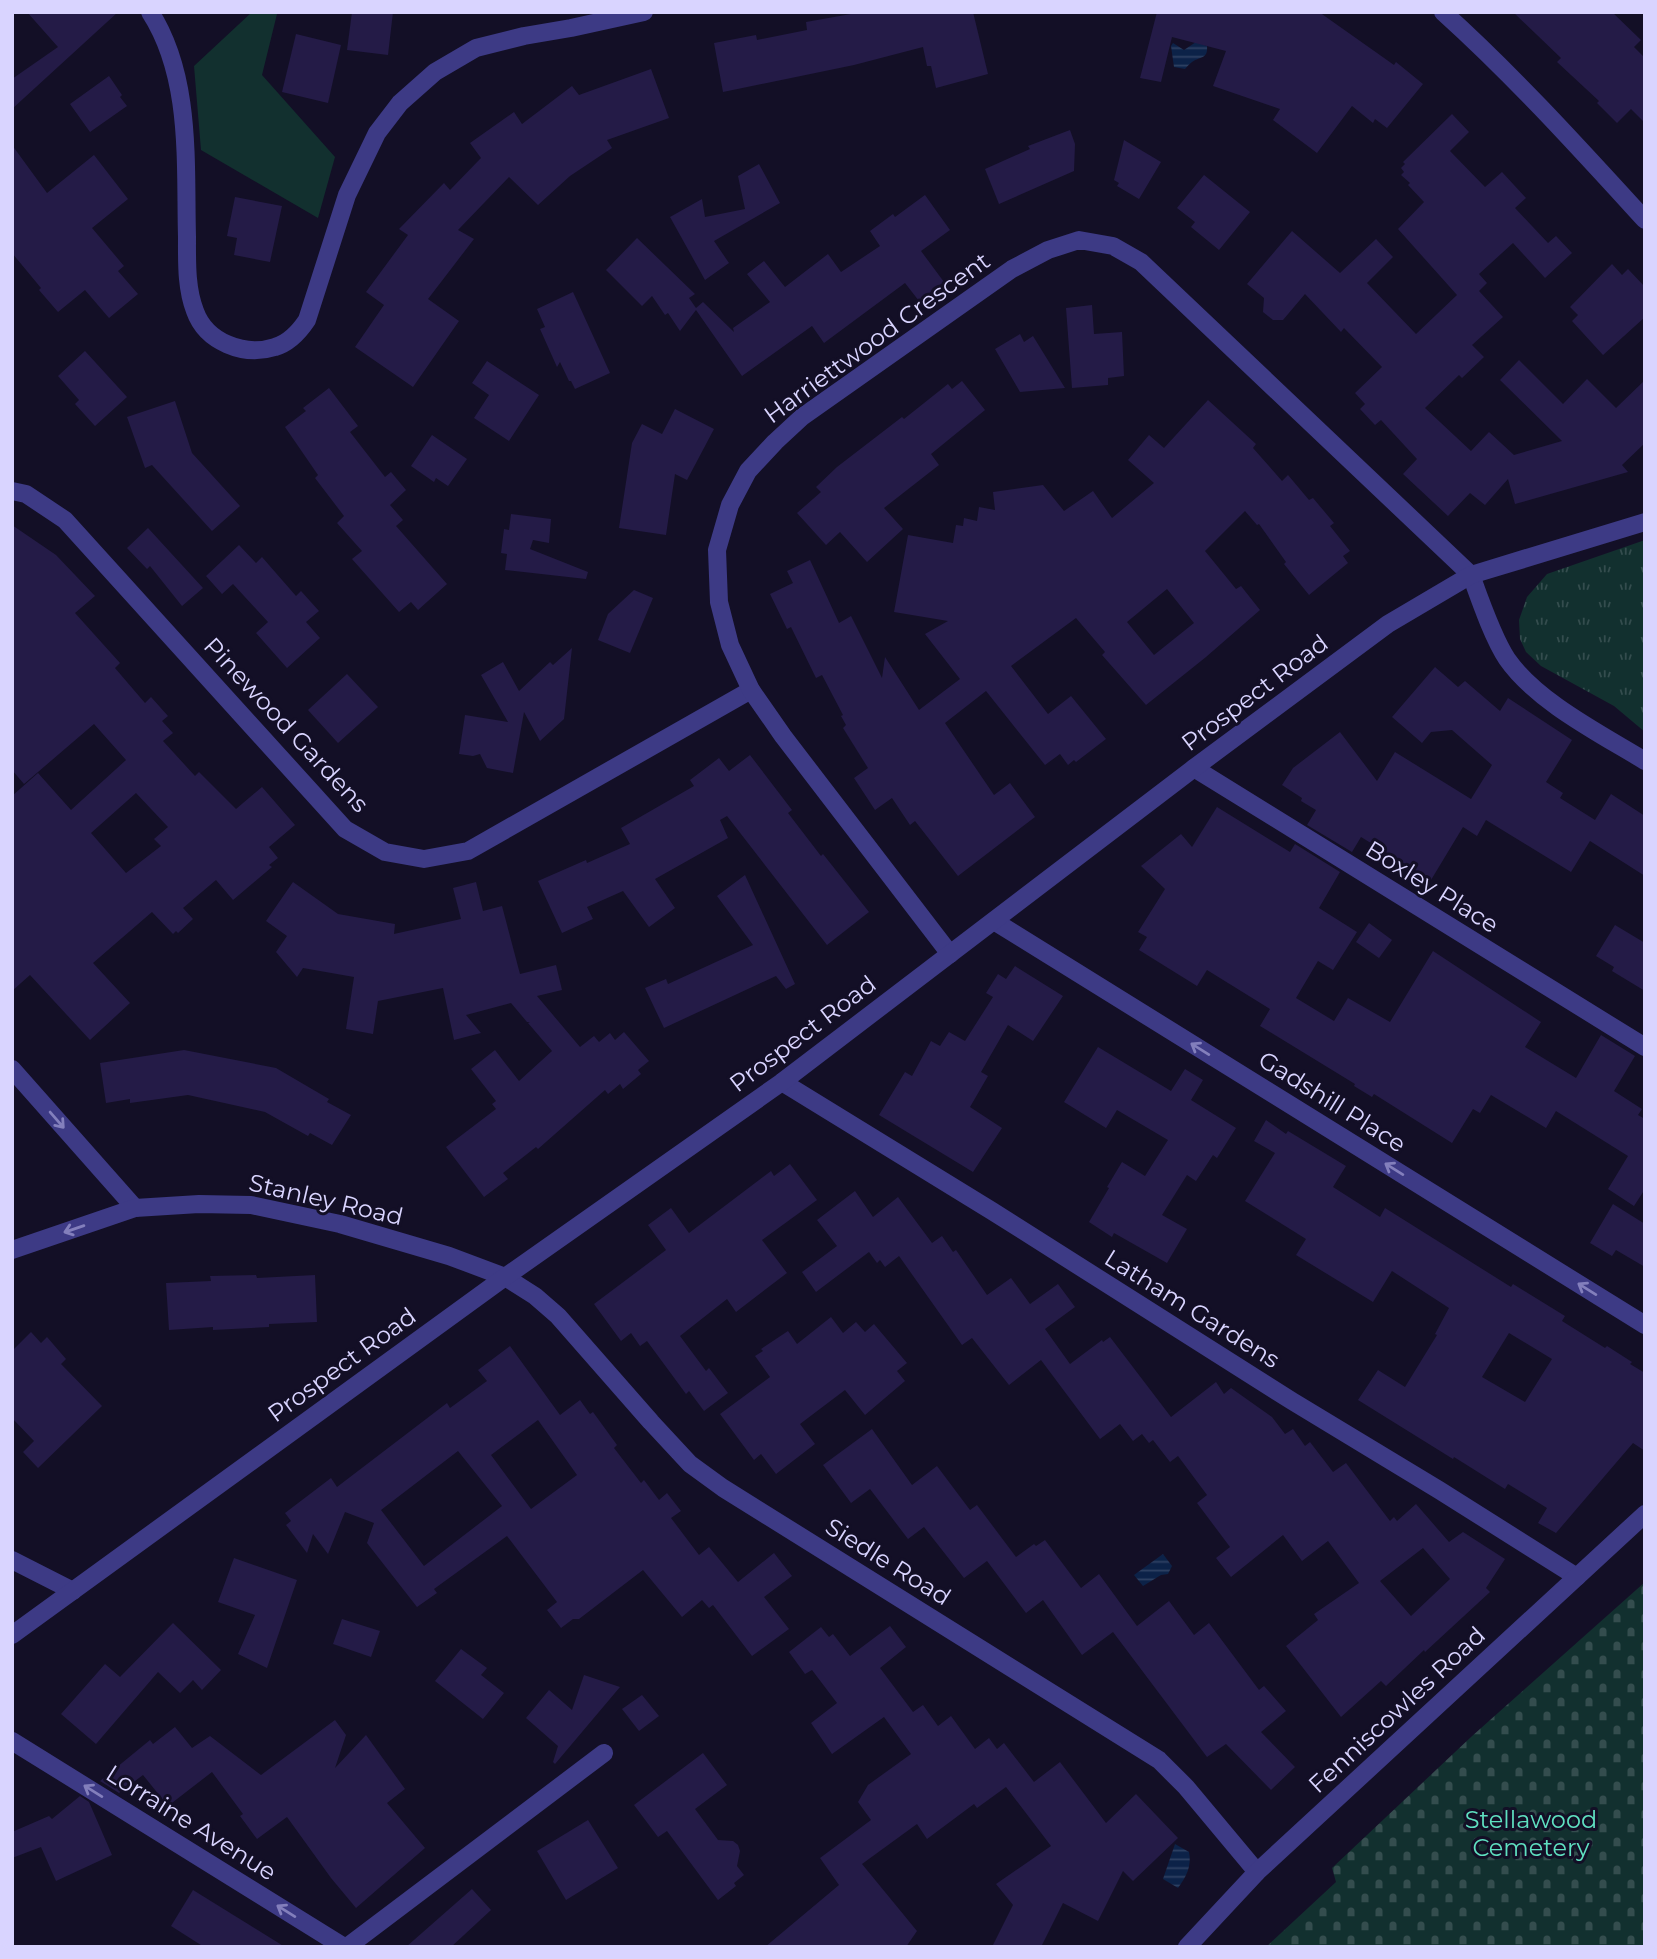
<svg xmlns="http://www.w3.org/2000/svg" width="1657" height="1959" font-family="Montserrat,sans-serif">
<style>
.grass{fill:#12302f}
.cemetery{fill:url(#cemetery-stones)}
.park{fill:url(#park-tufts)}
.water{fill:url(#water-rules)}
.building{fill:#241b47;fill-rule:evenodd}
.lines{fill:none;stroke-linecap:round;stroke-linejoin:round}
.minor{stroke:#3d3a85;stroke-width:18}
.oneway{stroke:#837fbc}
.labels{text-anchor:middle;stroke-width:6;stroke-linejoin:round;paint-order:stroke}
.street-label{font-size:24px;fill:#d9d4ff;stroke:#130f26}
.park-label{font-size:24px;fill:#5fe0c0;stroke:#130f26}
</style>
<defs>
<pattern id="cemetery-stones" width="16" height="16" patternUnits="userSpaceOnUse" patternTransform="scale(1.75)"><rect width="16" height="16" fill="#12302f"/><path d="M2 7V4a2 2 0 0 1 4 0v3zM10 15v-3a2 2 0 0 1 4 0v3z" fill="#344d4e"/></pattern>
<pattern id="park-tufts" width="24" height="20" patternUnits="userSpaceOnUse" patternTransform="scale(1.75)"><rect width="24" height="20" fill="#12302f"/><path d="M3 7l-1-3M5 7V3M7 7l1-3M15 17l-1-3M17 17v-4M19 17l1-3" fill="none" stroke="#344d4e"/></pattern>
<pattern id="water-rules" width="6" height="5" patternUnits="userSpaceOnUse" patternTransform="scale(1.75)"><rect width="6" height="5" fill="#0c2248"/><path d="M0 2.5h6" fill="none" stroke="#2f4163"/></pattern>
</defs>
<rect width="100%" height="100%" fill="#130f26"/>
<!-- grass -->
<path class="grass" d="M252 12H275L277 14 262 75 335 157 318 218 201 150 194 66Z"/>
<!-- cemetery -->
<path class="cemetery" d="M1645 1582V1947H1266L1336 1882 1332 1868 1471 1737Z"/>
<!-- park -->
<path class="park" d="M1645 540V732L1614 706 1541 666 1526 652 1520 639 1519 620 1527 597 1547 574Z"/>
<!-- water -->
<g class="water">
<path d="M1196 42 1207 46C1208 59 1201 56 1192 62 1189 64 1187 67 1185 69L1174 67 1171 46 1173 43 1184 50Z"/>
<path d="M1163 1554 1172 1566 1168 1574 1161 1575 1143 1586 1134 1575Z"/>
<path d="M1175 1844 1189 1852C1192 1866 1186 1877 1178 1888L1163 1879Z"/>
</g>
<!-- building -->
<g class="building">
<path d="M27 12H118L12 109V79L58 47Z"/>
<path d="M352 12H393L388 55 347 50Z"/>
<path d="M862 12H973L988 74 936 88 931 66H927L923 47 854 65 723 92 714 43 756 35 757 40 807 30 806 22Z"/>
<path d="M1157 12H1319L1394 65 1396 62 1423 84 1387 128 1375 119 1373 123 1352 106 1317 153 1273 120 1280 109 1213 86 1226 51 1172 37 1161 82 1140 78Z"/>
<path d="M1513 12H1612L1641 40 1634 47 1645 58V123L1631 109 1617 123 1597 103 1599 101 1557 62 1561 58Z"/>
<path d="M296 34 341 45 328 103 282 92Z"/>
<path d="M651 69 669 118 607 140 612 148 570 176 538 205 509 177 458 230 474 239 428 299 459 321 413 387 355 347 384 305 366 292 408 235 399 229 444 183 450 190 481 158 470 143 514 112 522 124 572 86 579 95Z"/>
<path d="M109 76 122 95 120 97 127 106 90 132 70 104Z"/>
<path d="M1452 114 1469 132 1450 151 1485 187 1502 172 1526 198 1515 208 1548 243 1556 236 1572 253 1545 278 1513 243 1479 274 1487 283 1479 291 1503 317 1472 345 1484 357 1462 378 1459 375 1425 408 1471 451 1489 432 1514 455 1562 441 1500 380 1519 360 1563 404 1587 379 1616 408 1645 380V443L1622 465 1628 472 1515 504 1508 479 1485 505 1470 493 1448 516 1403 474 1417 459 1381 420 1375 425 1360 409 1365 404 1355 393 1382 367 1344 328 1341 332 1305 294 1283 320H1273L1263 312 1264 298 1247 284 1292 231 1340 273 1376 239 1393 257 1367 283 1416 334 1457 295 1398 229 1424 202 1408 185 1410 183 1401 175 1404 172 1401 168 1405 164 1403 162Z"/>
<path d="M1070 130 1075 144 1074 171 999 204 985 169 1030 149 1028 146Z"/>
<path d="M1124 140 1161 162 1139 199 1117 186 1119 183 1114 180Z"/>
<path d="M12 145 47 193 94 155 128 199 92 228 124 266 118 271 138 294 109 318 85 290 58 312 39 290 41 288 12 253Z"/>
<path d="M759 164 780 203 714 241 729 263 705 280 670 217 702 199 705 217 745 209 738 176Z"/>
<path d="M1204 175 1250 212 1219 250 1191 227 1195 222 1177 208Z"/>
<path d="M925 195 950 230 921 251 944 282 919 301 905 283 824 343 812 326 742 376 696 310 680 331 668 313 665 315 652 296 642 306 606 270 637 238 695 294 689 298 696 308 703 302 734 332 733 328 770 302 747 274 764 261 785 287 828 254 841 272 880 246 870 231 893 214 895 217Z"/>
<path d="M235 197 282 206 270 262 234 255 237 238 227 236Z"/>
<path d="M1612 264 1622 275 1628 269 1645 287V317L1603 355 1572 321 1578 315 1570 307Z"/>
<path d="M573 292 610 373 575 389 571 381H569L560 362 557 367 540 329 545 327 537 309Z"/>
<path d="M1092 305 1094 334 1122 332 1124 376 1108 378V385L1072 388 1066 308Z"/>
<path d="M1020 334 1024 342 1033 336 1065 388 1020 392 995 349Z"/>
<path d="M85 351 127 397 95 426 75 404 79 400 58 376Z"/>
<path d="M487 361 539 395 509 441 474 418 489 395 472 383Z"/>
<path d="M962 381 985 410 931 454 939 465 884 508 903 529 867 562 840 532 826 545 797 513 821 492 816 487 837 467 902 417 904 419 948 384 952 389Z"/>
<path d="M329 388 358 426 350 432 385 477 391 472 406 490 390 505 403 520 396 526 447 584 418 610 411 602 399 612 352 559 362 551 337 523 344 516 315 478 318 475 285 427 306 411 303 408Z"/>
<path d="M1208 400 1256 444 1253 448 1282 481 1288 475 1309 500 1313 498 1334 523 1330 526 1350 551 1343 556 1348 563 1309 595 1284 564 1286 562 1259 524 1257 525 1245 511 1205 551 1236 589 1241 586 1260 610 1206 657 1146 705 1102 655 1105 652 1076 618 1011 666 1048 714 1071 696 1106 739 1076 762 1074 760 1068 765 1060 754 1045 765 986 691 945 723 994 795 1010 783 1035 817 958 876 915 821 910 825 892 798 875 810 854 778 868 768 843 728 846 725 841 716 843 715 822 675 816 678 791 627 787 629 770 594 793 583 787 571 810 560 839 623 851 616 882 678 885 657 919 710 960 679 925 634 948 621 894 612 908 535 953 543 956 525 963 526 964 518 977 521 979 507 995 510 993 492 1043 485 1064 511 1093 491 1112 518 1154 483 1128 460 1149 435 1164 448ZM1167 589 1194 623 1154 655 1127 622Z"/>
<path d="M175 401 192 453 240 506 212 531 152 465 145 468 127 417Z"/>
<path d="M675 409 714 429 687 480 675 474 666 535 619 528 632 443 642 424 662 434Z"/>
<path d="M432 435 467 459 448 486 436 478 434 482 411 466Z"/>
<path d="M511 514 551 519 549 543 533 540 530 549 588 572 586 579 505 570 507 554 501 553 504 529 509 530Z"/>
<path d="M12 525 56 555 95 596 75 613 120 663 115 668 145 703 151 697 168 716 162 721 173 733 163 741 195 776 199 772 236 809 262 787 295 825 269 847 278 858 269 865 272 867 233 900 216 880 183 908 193 919 178 933 176 931 173 934 152 912 93 963 130 1003 90 1040 30 975 12 991V796L38 773 71 810 126 760 94 724 24 784 12 770ZM136 793 168 827 154 839 161 846 126 873 91 833Z"/>
<path d="M148 528 203 588 182 606 150 566 147 569 127 548Z"/>
<path d="M239 545 256 563 262 557 296 596 301 591 319 611 306 622 320 638 287 668 256 633 268 622 233 584 222 594 206 576Z"/>
<path d="M634 590 653 598 630 653 598 640 608 614Z"/>
<path d="M572 648 564 719 540 741 524 712 513 773 487 768 480 754 473 756 459 754 465 715 508 722 481 675 503 662 519 691 550 662 553 665Z"/>
<path d="M1435 667 1458 687 1465 681 1500 711 1508 698 1572 740 1546 782 1563 793 1560 798 1595 820 1611 794 1645 816V876L1590 841 1571 872 1486 820 1477 836 1463 827 1431 880 1361 837 1352 852 1307 825 1316 810 1301 801 1302 798 1282 785 1293 768 1340 732 1377 781 1395 752 1471 799 1492 765 1452 730 1431 732 1422 743 1392 717Z"/>
<path d="M347 674 378 707 338 743 308 710Z"/>
<path d="M750 755 792 810 788 813 821 856 823 854 869 912 827 945 727 816 720 820 728 838 655 879 675 908 649 927 623 891 587 907 593 919 562 933 538 881 586 860 587 863 630 844 621 828 694 786 690 780 719 758 729 771Z"/>
<path d="M1217 807 1290 852 1295 844 1340 872 1319 908 1357 932 1333 970 1318 961 1296 998 1334 1021 1348 998 1390 1022 1433 951 1541 1022 1525 1047 1576 1078 1601 1035 1635 1056 1614 1091 1642 1109 1638 1115 1645 1119V1189L1634 1206 1608 1189 1628 1156 1556 1111 1546 1128 1491 1095 1480 1113 1473 1109 1452 1143 1374 1094 1372 1097 1354 1086 1355 1084 1260 1026 1270 1009 1207 970 1197 986 1139 950 1147 937 1138 932 1165 889 1141 866 1181 834 1192 847Z"/>
<path d="M745 875 795 984 786 989 776 976 664 1028 645 988 666 979 668 984 753 945 717 896Z"/>
<path d="M293 882 338 914 395 924 394 934 461 919 453 888 476 882 483 911 502 906 520 974 556 965 562 990 537 996 580 1047 594 1036 599 1042 610 1033 615 1040 624 1032 649 1061 638 1070 641 1074 623 1089 620 1084 608 1094 605 1090 538 1149 536 1147 503 1173 508 1179 484 1197 446 1147 496 1109 492 1104 496 1101 471 1069 495 1050 519 1081 552 1051 528 1023 530 1022H527L511 1003 466 1015 481 1033 454 1040 443 988 378 1001 373 1034 346 1029 354 977 303 968 297 977 276 952 287 936 266 921Z"/>
<path d="M1369 923 1392 940 1379 958 1356 942Z"/>
<path d="M1615 925 1645 943V991L1612 971 1614 967 1596 956Z"/>
<path d="M1015 966 1063 996 1033 1041 1008 1025 981 1072 988 1076 970 1107 1002 1128 973 1172 879 1115 905 1072 912 1076 931 1041 940 1046 949 1032 965 1041 993 997 986 993 998 974 1006 979Z"/>
<path d="M1098 1047 1171 1091 1185 1069 1203 1080 1191 1100 1236 1128 1217 1158 1213 1155 1196 1181 1187 1175 1162 1215 1187 1229 1167 1263 1114 1233 1112 1237 1089 1222 1109 1188 1107 1187 1122 1162 1145 1176 1168 1140 1117 1110 1106 1128 1064 1102Z"/>
<path d="M184 1050 276 1068 329 1099 327 1102 351 1115 332 1145 310 1133 308 1136 265 1112 188 1095 130 1103V1099L106 1103 100 1063Z"/>
<path d="M1266 1120 1286 1134 1288 1131 1346 1166 1333 1187 1380 1217 1385 1208 1511 1287 1513 1284 1565 1316 1562 1321 1605 1348 1607 1346 1632 1362 1630 1364 1645 1373V1451L1633 1443 1556 1533 1538 1523 1547 1508 1508 1484 1505 1489 1454 1457 1453 1459 1358 1400 1378 1370 1405 1387 1437 1335 1435 1334 1449 1308 1392 1271 1373 1302 1296 1255 1306 1239 1245 1201 1275 1153 1254 1141ZM1509 1333 1552 1359 1525 1402 1482 1377Z"/>
<path d="M790 1164 817 1200 762 1240 787 1273 736 1312 727 1299 680 1336 706 1371 709 1368 728 1393 704 1411 689 1391 686 1394 647 1341 640 1346 631 1333 621 1341 594 1304 666 1250 648 1225 671 1208 689 1233 771 1171 774 1176Z"/>
<path d="M855 1191 873 1217 898 1197 932 1243 942 1236 953 1252 956 1250 987 1295 1011 1278 1030 1304 1058 1284 1075 1307 1045 1329 1070 1364 1102 1340 1103 1342 1110 1337 1171 1417 1216 1382 1224 1394 1231 1388 1272 1417 1285 1434 1293 1429 1305 1446 1310 1442 1333 1472 1346 1463 1390 1521 1394 1517 1397 1521 1416 1504 1449 1542 1463 1532 1505 1559 1486 1588 1490 1592 1425 1652 1424 1650 1386 1686 1381 1681 1341 1717 1286 1646 1318 1620 1314 1614 1359 1583 1328 1541 1302 1561 1283 1535 1231 1577 1216 1558 1230 1547 1197 1503 1207 1495 1178 1456 1170 1462 1153 1440 1149 1443 1142 1434 1133 1441 1120 1424 1100 1439 1041 1360 1009 1385 972 1338 962 1345 899 1256 885 1267 880 1260 877 1263 869 1252 816 1292 802 1272 837 1246 817 1220ZM1423 1548 1450 1579 1411 1616 1380 1581Z"/>
<path d="M1613 1204 1645 1224V1267L1616 1250 1612 1256 1590 1243Z"/>
<path d="M256 1275 257 1278 315 1275 317 1322 269 1324V1327L213 1330V1327L169 1330 166 1283 211 1281 210 1276Z"/>
<path d="M831 1317 843 1333 856 1322 865 1332 874 1324 907 1363 897 1371 905 1381 865 1415 845 1390 800 1424 815 1444 776 1474 761 1454 754 1460 720 1414 770 1377 755 1356 763 1351 761 1349 788 1331 797 1344Z"/>
<path d="M31 1332 41 1343 47 1337 66 1359 61 1364 102 1406 38 1468 23 1452 34 1441 12 1418V1351Z"/>
<path d="M510 1346 560 1415 580 1400 590 1414 593 1412 617 1445 614 1448 641 1483 644 1480 659 1500 667 1493 681 1511 671 1518 699 1555 709 1547 738 1582 774 1553 792 1576 764 1597 789 1629 752 1656 713 1605 709 1608 702 1600 682 1617 643 1570 579 1619H573L561 1628 547 1610 557 1602 507 1536 434 1589 437 1593 417 1607 367 1543 374 1523 345 1512 328 1554 313 1534 307 1553 286 1525 291 1521 285 1513 331 1478 337 1487 447 1403 450 1408 487 1381 478 1370ZM538 1420 577 1475 531 1509 491 1455ZM458 1451 502 1506 424 1566 381 1510Z"/>
<path d="M872 1429 912 1485 937 1466 970 1510 977 1505 1016 1557 1034 1544 1036 1546 1045 1540 1081 1588 1099 1574 1137 1626 1169 1601 1194 1635 1209 1623 1259 1690 1264 1686 1286 1711 1261 1732 1295 1767 1271 1790 1226 1744 1207 1757 1113 1632 1082 1655 1043 1600 1026 1613 987 1561 964 1578 924 1527 908 1539 870 1489 851 1503 823 1465Z"/>
<path d="M234 1558 297 1580 267 1668 238 1654 255 1615 218 1602Z"/>
<path d="M342 1619 380 1631 371 1657 333 1644Z"/>
<path d="M173 1623 221 1670 202 1690 193 1680 180 1693 158 1672 96 1744 61 1714 105 1664 120 1677Z"/>
<path d="M890 1626 906 1647 880 1668 913 1712 923 1705 938 1726 951 1716 975 1749 989 1738 997 1749 1004 1743 1034 1782 1060 1762 1106 1823 1136 1794 1178 1838 1133 1881 1123 1871 1098 1921 1063 1903 1041 1947H992L1013 1905 996 1884 1051 1846 1006 1787 977 1808 974 1804 927 1839 917 1824 862 1864 917 1931 906 1947H765L839 1885 820 1858 871 1820 858 1802 868 1785 911 1754 884 1717 832 1754 811 1723 837 1703 812 1670 805 1674 789 1652 821 1627 829 1637 833 1634 850 1656Z"/>
<path d="M461 1649 487 1668 481 1675 504 1693 483 1719 435 1681Z"/>
<path d="M584 1675 620 1687 555 1764 553 1762 558 1746 526 1718 549 1690 572 1710Z"/>
<path d="M642 1695 659 1716 639 1731 622 1709Z"/>
<path d="M335 1720 346 1735 335 1768 366 1735 405 1789 387 1803 425 1848 356 1908 331 1878 287 1817 257 1839 240 1816 243 1814 212 1772 168 1806 143 1775 119 1793 100 1781 150 1740 153 1744 175 1727 192 1748 210 1736 261 1775Z"/>
<path d="M703 1753 727 1785 695 1809 718 1840 733 1841 738 1845 740 1851 737 1866 744 1875 734 1883 736 1886 718 1900 667 1831 658 1837 634 1805Z"/>
<path d="M80 1796 89 1802 112 1855 56 1881 41 1847 12 1858V1832L49 1816 52 1819Z"/>
<path d="M588 1820 618 1868 566 1900 537 1851Z"/>
<path d="M472 1889 491 1910 451 1947H406Z"/>
<path d="M193 1890 285 1947H204L171 1926Z"/>
</g>
<g class="lines">
<!-- minor -->
<g class="minor">
<path d="M150 12C192 77 185 163 187 237 187 261 186 288 195 311 206 342 244 357 275 347 289 343 299 332 307 320L347 195 377 133 400 103 435 72 476 48 524 36 571 28 644 12"/>
<path d="M1443 12C1515 77 1580 149 1645 220"/>
<path d="M12 491 26 494 65 520 345 829 385 852 424 859 468 851 751 690"/>
<path d="M1194 768 1645 1047"/>
<path d="M994 921 1645 1325"/>
<path d="M950 954 783 736 751 690 730 645 719 602 717 550 730 505 748 471 775 442 802 417 1012 269 1048 250 1079 240 1113 246 1141 262 1471 575C1480 600 1493 638 1507 659 1537 702 1601 734 1645 761"/>
<path d="M12 1069 135 1208"/>
<path d="M782 1082 992 1211 1292 1401 1439 1490 1577 1577"/>
<path d="M12 1250 135 1208 199 1204 251 1205 340 1224 449 1256 505 1277 535 1296 558 1316 651 1422 690 1464 723 1488 1159 1760 1186 1787 1257 1872"/>
<path d="M12 1560 73 1591"/>
<path d="M12 1635 505 1277 782 1082 1194 768 1388 624 1471 575 1645 522"/>
<path d="M12 1741 344 1947"/>
<path d="M347 1947 604 1753"/>
<path d="M1187 1947 1257 1872 1645 1514"/>
</g>
</g>
<!-- one-way arrows -->
<defs><path id="oneway-shaft" d="M-6 0H5M1.5-3L5.5 0L1.5 3" fill="none" stroke-width="1.6" stroke-linecap="round" stroke-linejoin="round" transform="scale(1.75)"/></defs>
<g class="oneway">
<use href="#oneway-shaft" transform="translate(1200 1049) rotate(-148)"/>
<use href="#oneway-shaft" transform="translate(57 1120) rotate(49)"/>
<use href="#oneway-shaft" transform="translate(1394 1169) rotate(-148)"/>
<use href="#oneway-shaft" transform="translate(74 1229) rotate(161)"/>
<use href="#oneway-shaft" transform="translate(1587 1289) rotate(-148)"/>
<use href="#oneway-shaft" transform="translate(93 1791) rotate(-148)"/>
<use href="#oneway-shaft" transform="translate(286 1911) rotate(-148)"/>
</g>
<g class="labels">
<!-- street labels -->
<g class="street-label">
<text transform="translate(877 338) rotate(-36)" y="8">Harriettwood Crescent</text>
<text transform="translate(1255 693) rotate(-37)" y="8">Prospect Road</text>
<text transform="translate(286 725) rotate(47)" y="8">Pinewood Gardens</text>
<text transform="translate(1432 887) rotate(32)" y="8">Boxley Place</text>
<text transform="translate(803 1034) rotate(-37)" y="8">Prospect Road</text>
<text transform="translate(1332 1102) rotate(32)" y="8">Gadshill Place</text>
<text transform="translate(326 1200) rotate(13)" y="8">Stanley Road</text>
<text transform="translate(1192 1309) rotate(32)" y="8">Latham Gardens</text>
<text transform="translate(342 1365) rotate(-36)" y="8">Prospect Road</text>
<text transform="translate(888 1562) rotate(32)" y="8">Siedle Road</text>
<text transform="translate(1397 1710) rotate(-43)" y="8">Fenniscowles Road</text>
<text transform="translate(191 1823) rotate(32)" y="8">Lorraine Avenue</text>
</g>
<!-- park labels -->
<g class="park-label">
<text x="1531" y="1828">Stellawood<tspan x="1531" dy="28">Cemetery</tspan></text>
</g>
</g>
<!-- border -->
<rect width="1657" height="1959" fill="none" stroke="#d9d4ff" stroke-width="28"/>
</svg>
